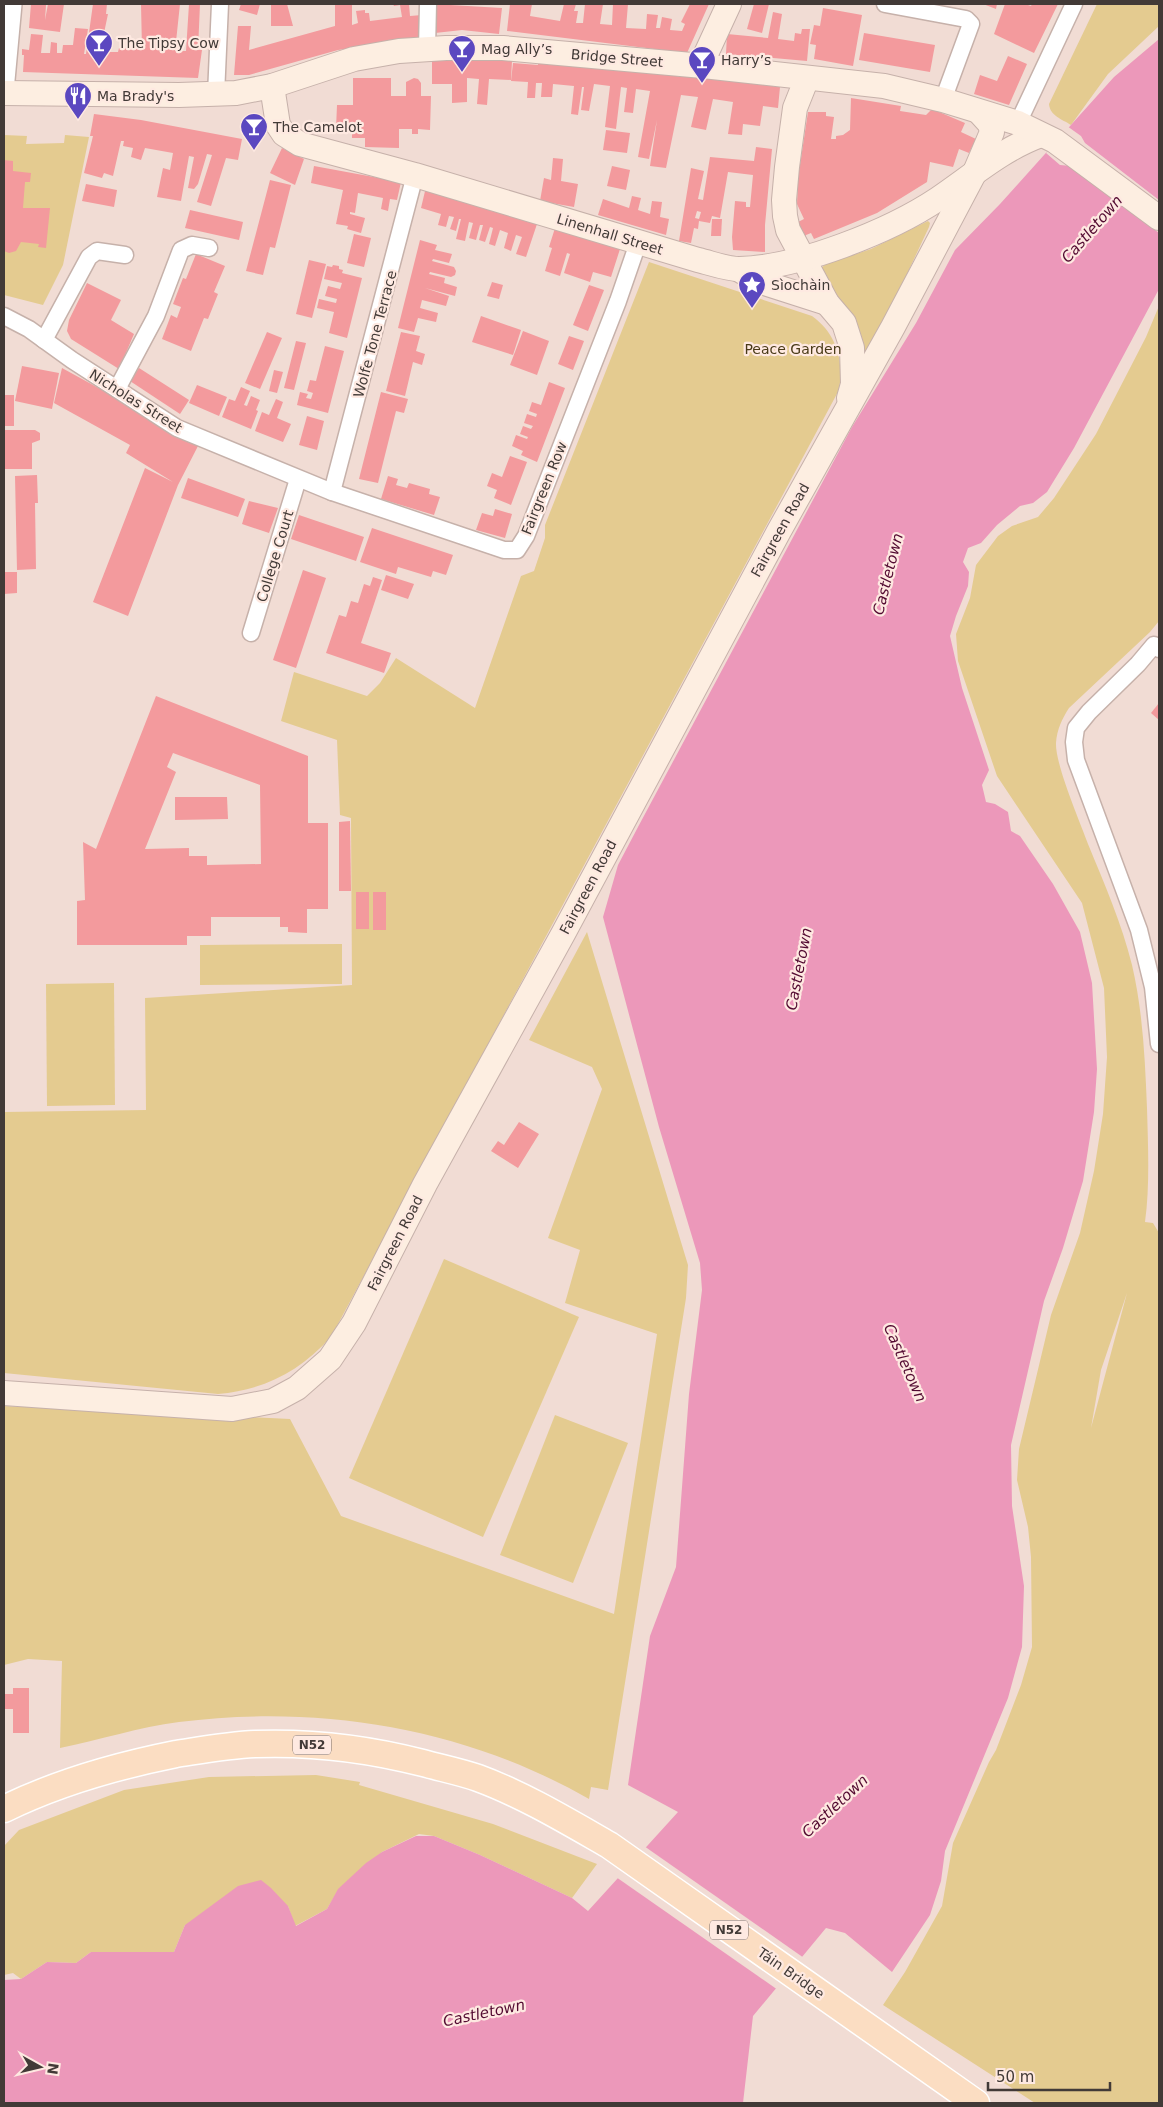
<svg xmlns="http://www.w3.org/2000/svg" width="1163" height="2107" font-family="'DejaVu Sans',sans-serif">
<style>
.green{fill:#e4cb90;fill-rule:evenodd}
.water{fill:#ec98ba}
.pier{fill:#f1dcd4}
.building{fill:#f39a9d;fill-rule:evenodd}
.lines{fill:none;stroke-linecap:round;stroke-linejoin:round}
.minor-casing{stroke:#c6b1aa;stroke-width:19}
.tertiary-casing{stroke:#c6b1aa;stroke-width:24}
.secondary-casing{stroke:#c6b1aa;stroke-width:26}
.primary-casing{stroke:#fff;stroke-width:29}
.minor{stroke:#fff;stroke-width:16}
.tertiary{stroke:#fff;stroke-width:21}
.secondary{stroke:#fdeee1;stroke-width:24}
.primary{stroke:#fbddc2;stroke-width:26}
.labels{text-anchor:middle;stroke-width:4.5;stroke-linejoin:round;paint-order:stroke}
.shield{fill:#fee9e1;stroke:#7a6e6a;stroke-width:1}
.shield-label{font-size:12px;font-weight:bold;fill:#423a37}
.poi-label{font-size:14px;fill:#423a37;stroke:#fee9e1;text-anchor:start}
.street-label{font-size:14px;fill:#423a37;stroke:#fee9e1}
.park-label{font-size:14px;fill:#493a17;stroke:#fee9e1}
.water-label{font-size:15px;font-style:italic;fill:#530a31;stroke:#fee9e1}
</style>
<rect width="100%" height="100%" fill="#f1dcd4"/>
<!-- green -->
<g class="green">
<path d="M1097 4H1159V26L1108 74 1071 125C1062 119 1050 116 1049 104Z"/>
<path d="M4 135 27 136 26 144 64 143 65 135 89 137 63 265 43 305 4 295Z"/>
<path d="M928 221 930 223 929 227 861 372 821 268 826 264 871 249Z"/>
<path d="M649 262 812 316C837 334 844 361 839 390L331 1337C299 1372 264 1390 218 1394L4 1373V1112L146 1110 145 998 352 985 351 818 340 815 337 740 281 721 294 672 367 696 380 683 396 658 475 708 521 576 534 571 545 538V525Z"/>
<path d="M1159 306V621L1150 632 1069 708C1062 719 1057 729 1056 743 1055 764 1080 822 1088 844 1104 883 1122 924 1132 965 1143 1012 1145 1060 1147 1108 1148 1146 1150 1185 1145 1222L1153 1223 1159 1233V2103H1035L883 2005 905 1972 942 1906 953 1843 989 1762 996 1750 1021 1685 1032 1647 1031 1557 1028 1527 1017 1480 1019 1449 1051 1315 1080 1233 1094 1171 1103 1114 1107 1057 1104 988 1082 903 997 776 958 661 956 634 970 598 976 565 998 536 1012 526 1038 517 1054 498 1096 434 1146 337ZM1127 1293 1091 1428 1101 1370Z"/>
<path d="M587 932 688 1265 686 1298 608 1790 591 1787 589 1799C465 1728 320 1704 179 1722 139 1727 100 1740 60 1748L62 1661 28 1659 4 1665V1406L290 1419 341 1516 614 1614 657 1334 565 1303 580 1250 548 1238 602 1089 592 1067 529 1040Z"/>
<path d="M342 944V984L200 985V945Z"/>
<path d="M114 983 115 1105 47 1106 46 984Z"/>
<path d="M444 1259 579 1317 483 1537 349 1478Z"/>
<path d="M555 1415 628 1443 573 1583 500 1555Z"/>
<path d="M316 1775 360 1782 359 1785 493 1824 597 1864 572 1898 480 1855 434 1836 419 1834 382 1852 337 1892 327 1909 295 1926 288 1906 185 1925 174 1952H91L76 1963 47 1962 21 1979 13 1973 4 1975V1846L19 1830 124 1790 209 1777Z"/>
</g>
<!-- water -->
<path class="water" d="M1159 39V289L1074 448 1047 492 1033 503 1020 506 997 525 981 543 968 548 963 562 969 572 968 586 956 616 950 636 962 688 989 770 982 785 986 802 995 804 1008 812 1011 831 1020 836 1053 884 1080 932 1092 983 1097 1069 1094 1112 1083 1181 1063 1248 1044 1301 1011 1445 1012 1506 1024 1586 1022 1647 1008 1698 945 1851 941 1881 930 1915 892 1972 845 1933 826 1928 753 2016 743 2103H4V1980L21 1979 47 1962 76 1963 91 1952H174L185 1925 238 1886 261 1880 271 1888 288 1906 296 1926 327 1909 338 1889 366 1863 382 1852 416 1836H434L480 1855 572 1898 588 1911 678 1812 628 1785 650 1636 676 1567 689 1394 702 1290 700 1263 659 1127 603 917 618 865 638 827 852 427 916 323 955 250 1000 204 1114 77Z"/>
<!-- pier -->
<g class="pier">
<path d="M1067 126 1081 136 1085 143 1159 200V233L1071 166 1060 165 1046 153Z"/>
<path d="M644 1846 804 1958 778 1990 616 1877Z"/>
</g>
<!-- building -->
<g class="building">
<path d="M31 4 46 5 45 20 48 4H64L60 32 29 28Z"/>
<path d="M93 4H107L106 14H108L100 52H118L119 48 142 49 141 4H180L175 51H186L189 4H200L198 50H202L198 78 23 72 24 55H22V49L29 50 31 34 43 35 41 53H50L51 42 57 43V53H62L63 45H73L75 28 88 29 84 54H86Z"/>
<path d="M241 4H260L257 15 239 10Z"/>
<path d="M271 4H287L293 26H271Z"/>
<path d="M335 4H352V25L358 23 356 11 365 10V13H369L370 21 402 17 400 5 394 6 393 4H409L410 16 422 15 420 38 338 50 249 75H234L238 26H251L249 50 335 26Z"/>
<path d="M433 4 502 8 499 34 462 30 435 33Z"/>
<path d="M510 4H532L530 16 560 21 564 4H576L574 11H578L576 23H583L585 4H603L600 24 612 25 613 4H628L626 28 646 29 647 14 658 15 656 28H660L662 17 672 19 670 30 682 31 685 24 681 22 690 4H709L687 53 507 31Z"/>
<path d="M754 4H769L762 33 747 29Z"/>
<path d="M983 4H997L996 9Z"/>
<path d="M1005 4H1025L1031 6 1032 4H1058L1034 53 994 34Z"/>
<path d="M823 8 862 15 853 66 814 59 816 45 810 44 814 25 820 26Z"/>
<path d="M773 12 782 14 778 39 794 41 795 33 801 34 802 29H810L807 61 726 54 727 34 768 38Z"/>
<path d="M864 33 935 45 930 72 859 60Z"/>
<path d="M1008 56 1027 64 1009 105 974 94 980 75 997 81Z"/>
<path d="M467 59 512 61 511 80 489 79 487 105 477 104 479 79 467 78V102L452 103V84H432V60Z"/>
<path d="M538 61 613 67 683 77 684 75 780 87 778 108 763 106 760 126 743 124 742 135 728 134 733 102 713 99 706 130 691 127 698 97 681 95 666 168 650 166 657 120 649 159 638 157 650 91 636 89 633 113 624 112 627 88 621 87 616 129 605 127 610 86 594 84 589 111 581 110 584 87H582L578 115 571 114 574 86 553 84 552 97H541L542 83H536L535 98H527L528 82 511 81 513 63 538 65Z"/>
<path d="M353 78H391V96H406V82L414 78 418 79 421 83V96H431L430 130 418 129V134H412V129H399V148L365 147V138H352V129H336L337 105H353Z"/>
<path d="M851 98 901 106 900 111 926 115 932 109 965 123 961 132 976 139 969 153 959 149 953 167 930 162 927 182 877 213 814 239 811 233 806 235 805 240 798 222 804 219 797 204 798 178 808 112H826V116L834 117 831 139H836V136L843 135 850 130Z"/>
<path d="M94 114 141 120 242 139 238 160 226 158 211 206 197 202 212 155 207 154 198 184 194 189 188 188 194 157 189 156 181 201 157 197 163 168 170 170 173 153 145 148 141 160 131 157 133 148 123 146 124 141H121L113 176 104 173 102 178 84 173 93 136H90Z"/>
<path d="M606 130 630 133 627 153 603 150Z"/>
<path d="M756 147 772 149 765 225V252L733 250 732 237 735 201 746 202V207H750L753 175 728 172 720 218 712 216 710 223 699 221 698 229 694 228 691 243 679 241 691 168 704 171 698 199 703 200 710 157 754 161ZM697 211 701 212 699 219 695 218Z"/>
<path d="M282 148 304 159 295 185 270 173Z"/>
<path d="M553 158 563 159 561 181 578 184 574 207 540 201 544 178 551 180Z"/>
<path d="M4 160 13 161V171L31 173 30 182H25L23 208H50L46 248 38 247 39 244 21 242 16 251 9 253 4 251Z"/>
<path d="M314 166 401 182 397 200 390 199 388 211 381 209 383 198 358 193 355 213 350 212V214L365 218 361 233 347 229 348 226 336 224 343 190 311 183Z"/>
<path d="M612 166 630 170 626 190 607 186Z"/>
<path d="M270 180 291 185 275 248 270 247 263 275 246 271Z"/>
<path d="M86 184 117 190 114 207 82 201Z"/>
<path d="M426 187 538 221 526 257 516 254 522 237 516 235 511 251 504 248 508 233 500 230 495 246 489 244 493 228 490 227 485 242 479 240 483 225H480L476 240 469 238 473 223 469 222 465 241 456 239 461 219H459L456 231 450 229 454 217 449 216 446 227 438 225 441 214 421 208Z"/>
<path d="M632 196 641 198 638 210 650 214 652 201 662 202 660 217 669 219 666 235 598 215 603 199 629 208Z"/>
<path d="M190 210 243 222 239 240 185 228Z"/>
<path d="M712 219H722L721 236H711Z"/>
<path d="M555 228 620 249 611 277 593 272 590 282 564 273 570 254 567 253 560 276 545 271 552 248 549 247Z"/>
<path d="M354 234 371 238 364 267 347 263Z"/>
<path d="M420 240 437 245 435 250 452 254 449 263 433 259 432 261 454 267 456 271 455 275 451 277 430 272 429 274 445 278 444 283 457 287 455 296 425 288 449 296 446 306 422 300 420 308 438 313 436 322 418 318 414 332 398 328Z"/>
<path d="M196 254 225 266 214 292 218 294 208 319 204 318 191 351 162 339 171 315 177 318 181 307 173 304 183 278 186 279Z"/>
<path d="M309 260 326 264 312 318 296 314Z"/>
<path d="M333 265 339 266V269L343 270 342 273 362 278 347 338 329 333 334 312 317 308 319 299 336 303 337 299 325 296 328 286 340 289 342 283 324 279 327 266 332 267Z"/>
<path d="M492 282 503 285 499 299 487 296Z"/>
<path d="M87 283 121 300 111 320 134 334 119 369 71 339 67 331 69 320Z"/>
<path d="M589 285 604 290 588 331 573 325Z"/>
<path d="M481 316 521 330 513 355 472 342Z"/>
<path d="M523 331 549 341 537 375 510 365Z"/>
<path d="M267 332 282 338 260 389 245 383Z"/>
<path d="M401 332 420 336 416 351 425 354 422 365 413 362 405 396 386 391Z"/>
<path d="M569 336 584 341 573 370 558 364Z"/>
<path d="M296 341 306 343 294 390 284 388Z"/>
<path d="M325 346 344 351 328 413 297 405 300 392 308 394 306 398 311 399 313 393 307 391 310 380 316 381Z"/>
<path d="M22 366 59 373 52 409 15 401Z"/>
<path d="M62 368 146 414 198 446 178 485 128 616 93 602 145 468 173 482 126 453 130 445 54 403Z"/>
<path d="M139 368 189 400 180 414 130 381Z"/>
<path d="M274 370 283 372 277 393 269 391Z"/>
<path d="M549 382 565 388 537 462 521 455 523 451 512 446 516 435 527 439 528 437 520 434 523 426 531 429 533 426 524 423 527 414 536 417 537 414 529 411 532 402 541 405Z"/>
<path d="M197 385 227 397 219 416 189 403Z"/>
<path d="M241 387 250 391 244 405 247 406 251 396 260 400 256 410 258 411 251 429 222 417 229 399 235 401Z"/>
<path d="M381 392 408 399 404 413 396 411 378 483 359 479Z"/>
<rect x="4" y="395" width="10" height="31"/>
<path d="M276 399 283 402 277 418 291 424 283 442 255 431 262 412 269 415Z"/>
<path d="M307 416 324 421 317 450 299 445Z"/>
<path d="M4 430H35L40 433V440L32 443V469H4Z"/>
<path d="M510 456 527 462 511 505 494 498 497 490 487 486 492 473 502 477Z"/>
<path d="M37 475 38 503H35L36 569 17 570 15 476Z"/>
<path d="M388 476 398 479 396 485 407 488 409 483 430 489 429 494 440 497 434 515 381 499Z"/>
<path d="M188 478 245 499 238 517 181 498Z"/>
<path d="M249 501 278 508 269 533 242 524Z"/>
<path d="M495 509 512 514 505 538 476 530 482 513 493 516Z"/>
<path d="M299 515 364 537 356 561 291 539Z"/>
<path d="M372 528 453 555 446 575 433 571 431 577 398 567 396 574 360 562Z"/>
<path d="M303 570 326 578 296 668 273 660Z"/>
<path d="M4 572H17V593L4 594Z"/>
<path d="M386 575 414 584 408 599 381 590Z"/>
<path d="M373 577 382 580 361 643 391 653 384 673 326 653 339 615 346 617 351 601 358 603 364 584 370 586Z"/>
<path d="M156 696 308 756V823H328V909H307V933L288 932V927H280V917H211V936H187V945H77V901L85 900 83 842 96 849ZM173 753 260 785 261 864 207 865V856H189V848L145 849 176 772 167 767Z"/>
<path d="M1159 703V720L1151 713Z"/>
<path d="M175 797H227L228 819 175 820Z"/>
<path d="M350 821 351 891H339V822Z"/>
<rect x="356" y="892" width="13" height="37"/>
<rect x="373" y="892" width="13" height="38"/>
<path d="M519 1122 539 1134 518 1168 491 1151 498 1141 504 1145Z"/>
<path d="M13 1688H29V1733H13V1709H4V1694H13Z"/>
</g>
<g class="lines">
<defs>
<g id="minor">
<path d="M885 4 966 19 971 24 943 100"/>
<path d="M427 49 428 4"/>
<path d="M216 95 220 4"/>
<path d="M1018 123 1074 4"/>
<path d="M4 316 29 329 72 360 177 428 332 492 504 550H517L526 536 618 301 638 243"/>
<path d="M44 340 89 257 97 251 125 255"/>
<path d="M117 389 156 316 181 250 192 245 209 248"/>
<path d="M332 492 415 175"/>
<path d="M251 633 298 479"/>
<path d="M1159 649 1154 645 1138 664 1089 712 1076 728 1074 742 1076 760 1139 930 1153 987 1159 1044"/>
</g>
<path id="tertiary" d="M4 80 11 4"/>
<g id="secondary">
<path d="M703 66 705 56 729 4"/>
<path d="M807 78 795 108 787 167 784 200 785 216 788 230 827 303 844 323 852 348 853 384 849 398"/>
<path d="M272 86 278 125 284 134 300 144 415 175 698 260C711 263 726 269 739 269 798 268 890 231 938 199 972 176 1002 149 1041 135"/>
<path d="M4 93 179 95 236 93 272 86 354 59 399 51 446 48H503L703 66 884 86 943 100 1018 123 1055 141 1159 218"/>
<path d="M738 269 758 281 827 303"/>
<path d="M4 1393 232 1409 273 1401 297 1388 330 1359 354 1323 425 1184 563 934 779 531 893 327 975 172 992 132 990 124 980 113"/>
</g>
<path id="primary" d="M4 1809C59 1782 116 1766 176 1754 202 1750 229 1745 255 1744 311 1742 369 1749 423 1763 441 1768 461 1772 478 1778 524 1795 567 1821 609 1845L976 2103"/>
</defs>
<!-- minor casing -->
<use href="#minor" class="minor-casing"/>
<!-- tertiary casing -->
<use href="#tertiary" class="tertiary-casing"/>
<!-- secondary casing -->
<use href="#secondary" class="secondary-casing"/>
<!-- primary casing -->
<use href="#primary" class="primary-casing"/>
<!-- minor -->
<use href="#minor" class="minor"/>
<!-- tertiary -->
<use href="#tertiary" class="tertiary"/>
<!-- secondary -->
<use href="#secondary" class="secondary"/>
<!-- primary -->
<use href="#primary" class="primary"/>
</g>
<!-- icons -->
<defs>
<symbol id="bar-pin" viewBox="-11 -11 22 30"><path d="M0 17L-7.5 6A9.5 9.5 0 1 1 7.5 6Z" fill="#5b48c0" stroke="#fee9e1"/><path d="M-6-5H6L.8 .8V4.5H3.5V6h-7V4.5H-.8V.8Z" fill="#fff"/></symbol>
<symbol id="restaurant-pin" viewBox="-11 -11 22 30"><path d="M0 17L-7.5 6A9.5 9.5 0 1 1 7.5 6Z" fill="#5b48c0" stroke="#fee9e1"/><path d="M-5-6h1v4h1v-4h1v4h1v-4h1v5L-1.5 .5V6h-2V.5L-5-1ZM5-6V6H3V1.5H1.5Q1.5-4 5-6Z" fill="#fff"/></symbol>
<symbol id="sight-pin" viewBox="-11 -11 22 30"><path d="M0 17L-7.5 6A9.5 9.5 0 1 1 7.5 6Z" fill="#5b48c0" stroke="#fee9e1"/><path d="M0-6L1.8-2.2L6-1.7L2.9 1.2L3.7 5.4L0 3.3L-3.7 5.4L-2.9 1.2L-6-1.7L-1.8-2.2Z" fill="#fff"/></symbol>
</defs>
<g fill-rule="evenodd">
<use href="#bar-pin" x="83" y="27" width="32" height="43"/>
<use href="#bar-pin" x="446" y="33" width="32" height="43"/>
<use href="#bar-pin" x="686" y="44" width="32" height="43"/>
<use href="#restaurant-pin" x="62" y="80" width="32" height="43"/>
<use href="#bar-pin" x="238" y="111" width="32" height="43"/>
<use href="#sight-pin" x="736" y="269" width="32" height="43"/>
</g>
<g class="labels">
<!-- shield labels -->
<g class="shield">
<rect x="293" y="1735.5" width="38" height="19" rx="4"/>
<rect x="710" y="1920.5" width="38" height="19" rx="4"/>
</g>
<g class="shield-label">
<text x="312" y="1749">N52</text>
<text x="729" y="1934">N52</text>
</g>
<!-- poi labels -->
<g class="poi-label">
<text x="118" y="48">The Tipsy Cow</text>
<text x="481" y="54">Mag Ally’s</text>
<text x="721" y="65">Harry’s</text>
<text x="97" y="101">Ma Brady's</text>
<text x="273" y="132">The Camelot</text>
<text x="771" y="290">Sìochàin</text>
</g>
<!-- street labels -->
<g class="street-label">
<text transform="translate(617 58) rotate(5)" y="5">Bridge Street</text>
<text transform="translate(610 234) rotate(17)" y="5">Linenhall Street</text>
<text transform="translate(375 334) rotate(-75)" y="5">Wolfe Tone Terrace</text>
<text transform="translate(136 401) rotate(32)" y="5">Nicholas Street</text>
<text transform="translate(544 488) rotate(-68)" y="5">Fairgreen Row</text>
<text transform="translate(780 530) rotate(-61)" y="5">Fairgreen Road</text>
<text transform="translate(275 556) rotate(-73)" y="5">College Court</text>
<text transform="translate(588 887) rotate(-62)" y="5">Fairgreen Road</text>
<text transform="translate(395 1243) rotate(-63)" y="5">Fairgreen Road</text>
<text transform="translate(791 1973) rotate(35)" y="5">Táin Bridge</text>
</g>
<!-- park labels -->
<g class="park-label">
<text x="793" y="354">Peace Garden</text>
</g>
<!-- water labels -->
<g class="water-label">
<text transform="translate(1092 229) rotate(-49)" y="5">Castletown</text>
<text transform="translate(888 574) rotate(-76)" y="5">Castletown</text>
<text transform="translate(799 969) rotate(-79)" y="5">Castletown</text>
<text transform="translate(905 1363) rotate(66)" y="5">Castletown</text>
<text transform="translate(835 1806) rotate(-43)" y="5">Castletown</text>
<text transform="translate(484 2013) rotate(-12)" y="5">Castletown</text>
</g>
</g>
<!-- border -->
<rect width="1163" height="2107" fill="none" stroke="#423a37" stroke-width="10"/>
<!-- north arrow -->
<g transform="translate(40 2067) rotate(98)" stroke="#fee9e1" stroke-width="4" paint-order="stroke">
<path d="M0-4L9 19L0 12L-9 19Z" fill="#423a37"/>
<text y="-8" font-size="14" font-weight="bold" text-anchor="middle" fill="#423a37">N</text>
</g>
<!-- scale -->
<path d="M988 2082v8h122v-8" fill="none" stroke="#423a37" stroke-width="2.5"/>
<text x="996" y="2082" font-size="15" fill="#423a37" stroke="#fee9e1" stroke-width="4" paint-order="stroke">50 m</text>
</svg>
